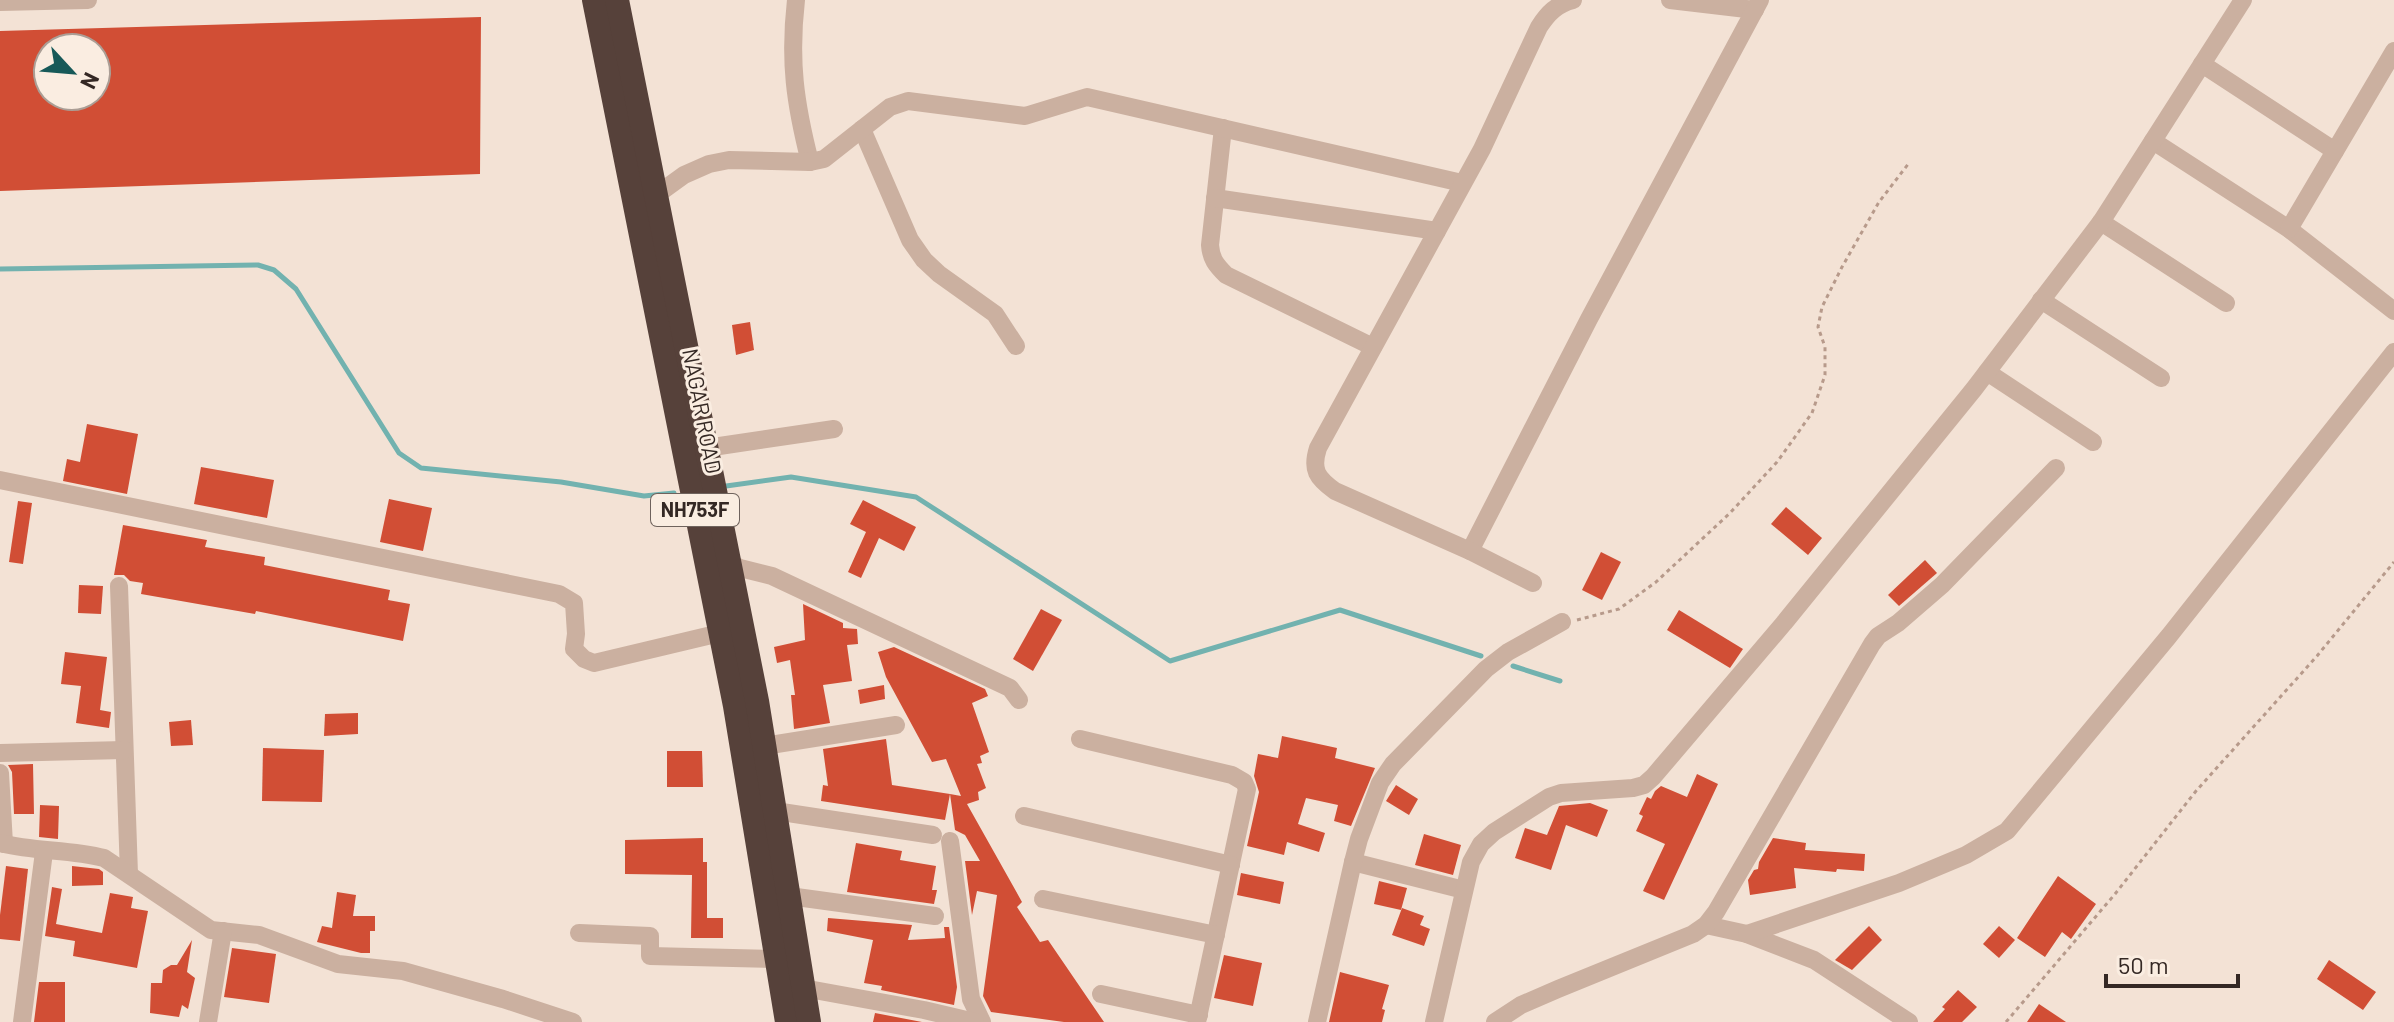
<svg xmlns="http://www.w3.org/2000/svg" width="2394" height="1022" font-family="Barlow,sans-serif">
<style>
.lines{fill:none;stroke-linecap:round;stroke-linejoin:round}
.stream{stroke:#72b2af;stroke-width:5}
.building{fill:#d14e35;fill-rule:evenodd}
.path{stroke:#b79a8b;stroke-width:3;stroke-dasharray:4 4;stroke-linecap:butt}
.minor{stroke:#cbb0a0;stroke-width:18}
.highway{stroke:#56413a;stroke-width:24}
.labels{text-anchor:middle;stroke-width:6;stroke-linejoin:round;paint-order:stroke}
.shield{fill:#faede1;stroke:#6f635d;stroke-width:2}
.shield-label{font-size:20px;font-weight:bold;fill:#342824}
.street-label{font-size:22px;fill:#342824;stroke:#faede1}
</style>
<rect width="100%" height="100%" fill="#f3e2d5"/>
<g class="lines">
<!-- stream -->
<g class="stream">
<path d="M0 269 258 265 274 270 296 289 399 453 421 468 561 482 644 496 674 493"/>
<path d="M719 487 791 477 916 497 1170 661 1340 610 1481 656"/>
<path d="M1513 666 1560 681"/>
</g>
</g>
<!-- building -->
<g class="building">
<path d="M481 17 480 174 0 191V31ZM48 48H96V96H48Z"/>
<path d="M750 322 754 350 736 355 732 325Z"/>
<path d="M87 424 138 434 127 494 63 481 67 459 80 462Z"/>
<path d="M201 467 274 480 267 518 194 504Z"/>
<path d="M389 499 432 508 423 551 380 542Z"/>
<path d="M863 500 916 527 904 551 879 538 861 578 848 572 866 532 850 524Z"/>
<path d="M18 501 32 503 23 564 9 562Z"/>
<path d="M1786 507 1822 538 1808 555 1771 524Z"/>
<path d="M123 525 207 540 205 547 265 557 264 565 390 590 388 600 410 604 403 641 256 611 255 614 141 594 143 583 130 581 124 575H114Z"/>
<path d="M1601 552 1621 562 1602 600 1582 590Z"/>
<path d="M1925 560 1937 573 1899 606 1888 595Z"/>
<path d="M79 585 103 586 101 614 78 613Z"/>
<path d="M803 604 843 623V628L857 629 858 644 847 645 852 681 823 685 830 723 794 729 791 695H795L790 660 777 663 774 647 805 640Z"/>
<path d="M1041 609 1062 620 1033 671 1013 659Z"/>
<path d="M1679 610 1743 649 1730 668 1667 630Z"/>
<path d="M894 647 985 689 988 696 972 703 989 752 980 756 982 763 977 764 986 788 978 792 979 800 967 804 1022 902 1017 907 1040 942 1048 940 1104 1022H1064L991 1012 983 996 997 895 977 891 972 915 965 861H980L965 835 955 830 950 794 961 796 946 759 932 762 886 677 878 652Z"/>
<path d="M65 652 107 657 100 710 111 712 109 728 76 723 81 686 61 684Z"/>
<path d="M884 685 885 699 860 704 858 690Z"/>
<path d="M358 713V734L324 736 325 714Z"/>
<path d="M191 720 193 745 171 746 169 722Z"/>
<path d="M1282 736 1337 748 1335 758 1375 768 1351 826 1334 821 1338 805 1306 798 1298 824 1325 833 1319 852 1287 842 1284 855 1247 846 1259 792 1254 776 1258 754 1278 758Z"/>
<path d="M886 739 892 785 950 794 945 820 821 801 823 785 828 786 823 749Z"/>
<path d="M263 748 324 750 322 802 262 801Z"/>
<path d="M667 751H702L703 787H667Z"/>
<path d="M33 764 34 814H14L12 772 8 765Z"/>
<path d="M1697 774 1718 784 1664 900 1643 891 1665 844 1636 831 1643 816 1639 814 1647 797 1651 799 1655 791 1661 786 1687 797Z"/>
<path d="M1396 785 1418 799 1409 815 1386 801Z"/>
<path d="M1590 803 1608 810 1597 837 1566 825 1551 870 1515 858 1525 828 1547 835 1559 806Z"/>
<path d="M40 805 59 806 58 839 39 837Z"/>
<path d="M1424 834 1461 845 1453 875 1415 865Z"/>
<path d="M703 838V862H707V918H723V938H691L692 875 625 874V840Z"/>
<path d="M1773 838 1806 843 1805 850 1865 854 1864 871 1837 869 1836 872 1794 868 1796 888 1750 895 1748 880 1754 870 1758 869 1759 862Z"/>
<path d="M856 843 902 851 900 860 936 866 932 890H937L934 904 847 892Z"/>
<path d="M6 866 28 869 20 941 0 939V915Z"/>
<path d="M72 866 99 869 103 872V885L72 886Z"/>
<path d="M1241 873 1284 882 1280 904 1237 895Z"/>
<path d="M2058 876 2096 904 2071 939 2062 932 2045 957 2017 938Z"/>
<path d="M1379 881 1407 888 1401 910 1374 904Z"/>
<path d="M52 887 62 889 56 924 102 933 110 893 133 897 131 908 148 911 137 968 73 956 75 941 45 936Z"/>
<path d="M337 892 356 895 353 916H375V931H370V953H361L317 942 322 926 332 928Z"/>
<path d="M1402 908 1424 916 1420 925 1430 929 1424 946 1392 935Z"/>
<path d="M828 918 912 925 908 940 945 938 944 927H949L957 987 954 1005 881 990 882 986 864 983 873 940 827 931Z"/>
<path d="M1869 926 1882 940 1852 970 1835 960Z"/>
<path d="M1999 926 2015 940 1999 958 1983 944Z"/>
<path d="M192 940 187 972 195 978 188 1009 182 1005 179 1017 150 1013 151 983H162L163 970 171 965H177Z"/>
<path d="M232 948 276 954 269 1003 224 997Z"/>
<path d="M1224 955 1262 963 1253 1006 1214 998Z"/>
<path d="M2329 960 2376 992 2363 1010 2317 979Z"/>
<path d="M1340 972 1389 985 1382 1009 1385 1010 1382 1022H1329Z"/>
<path d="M39 982H65V1022H34Z"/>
<path d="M1958 990 1977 1007 1962 1022H1933L1945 1009 1942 1007Z"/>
<path d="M2039 1004 2066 1022H2027Z"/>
<path d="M875 1013 922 1022H923H873Z"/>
</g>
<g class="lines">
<!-- path -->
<g class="path">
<path d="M1577 620 1619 609 1656 582 1730 513 1777 462 1812 413 1825 375V347L1818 327 1822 307 1842 267 1879 202 1909 163"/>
<path d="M2006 1022 2115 894 2196 791 2317 656 2394 562"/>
</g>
<!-- minor -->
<g class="minor">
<path d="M796 0C789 61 795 103 810 162"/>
<path d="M1670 0 1755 10"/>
<path d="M0 2 88 0"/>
<path d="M2202 64 2335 151"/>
<path d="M1223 128 1210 245C1211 259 1216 265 1226 275L1373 347"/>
<path d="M862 129 910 240 924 260 939 274 995 314 1016 346"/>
<path d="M2153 141 2289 229 2394 311"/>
<path d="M655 196 684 175 709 164 729 160 810 162 824 159 890 107 908 101 1025 116 1087 97 1462 183"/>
<path d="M1215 198 1437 231"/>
<path d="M2101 222 2226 303"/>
<path d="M2289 229 2394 51"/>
<path d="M2041 300 2161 378"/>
<path d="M1987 372 2093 442"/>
<path d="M706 448 834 429"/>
<path d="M0 480 559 594 574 603 576 634 574 649 584 659 594 663 720 633"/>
<path d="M1470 551 1589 319 1760 0"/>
<path d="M729 563 740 568 772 576 1010 688 1019 700"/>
<path d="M1533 583 1470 551 1335 491C1317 478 1311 470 1318 448L1482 149 1539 27C1548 13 1557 4 1573 0"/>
<path d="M119 586 129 874"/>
<path d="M1080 739 1232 775 1244 782 1247 789 1197 1022"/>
<path d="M764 746 896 725"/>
<path d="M0 753 124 750"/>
<path d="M0 773 4 844"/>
<path d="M775 811 933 835"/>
<path d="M1024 816 1231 865"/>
<path d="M950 841 971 999 982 1022"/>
<path d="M0 843C35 852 70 849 104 858L211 930 259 935 338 964 403 971 503 999 573 1022"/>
<path d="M1353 862 1464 890"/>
<path d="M789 896 935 916"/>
<path d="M1043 899 1216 935"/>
<path d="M1706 925 1747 934 1814 960 1909 1022"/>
<path d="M579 933 650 936V956L776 959"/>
<path d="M1747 934 1899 883 1966 855 2007 831 2169 636 2394 352"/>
<path d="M803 988 924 1010 975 1022"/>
<path d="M1101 994 1199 1015"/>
<path d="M22 1022 44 852"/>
<path d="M208 1022 223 931"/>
<path d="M1317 1022 1353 862 1359 839 1380 783 1393 764 1486 669 1508 652 1562 622"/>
<path d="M1434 1022 1471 862 1481 844 1494 832 1549 797 1561 793 1633 788 1644 785 1653 777 1784 623 1974 389 2101 222 2243 0"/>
<path d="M1495 1022 1521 1005 1558 989 1693 934 1706 925 1716 912 1872 644 1878 636 1898 623 1942 585 2056 468"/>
</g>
<!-- highway -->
<g class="highway">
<path d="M594 0 735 706 787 1022"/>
<path d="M617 0 757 701 809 1022"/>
</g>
</g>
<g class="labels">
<!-- shield labels -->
<rect class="shield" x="651" y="494" width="88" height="32" rx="6"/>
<g class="shield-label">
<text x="695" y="517">NH753F</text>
</g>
<!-- street labels -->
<g class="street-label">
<text transform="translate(702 411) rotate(79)" y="8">NAGAR ROAD</text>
</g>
</g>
<!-- north arrow -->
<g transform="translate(72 72) rotate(116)"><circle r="38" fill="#faede1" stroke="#ab9e95" stroke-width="2"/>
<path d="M0-6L14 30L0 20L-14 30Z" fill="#175958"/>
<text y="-12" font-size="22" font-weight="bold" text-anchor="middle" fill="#342824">N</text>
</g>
<!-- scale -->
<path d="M2106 974v12h132v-12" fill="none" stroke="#342824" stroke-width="4"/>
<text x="2118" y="974" font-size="24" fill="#342824" stroke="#faede1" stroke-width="6" paint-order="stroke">50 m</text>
</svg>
